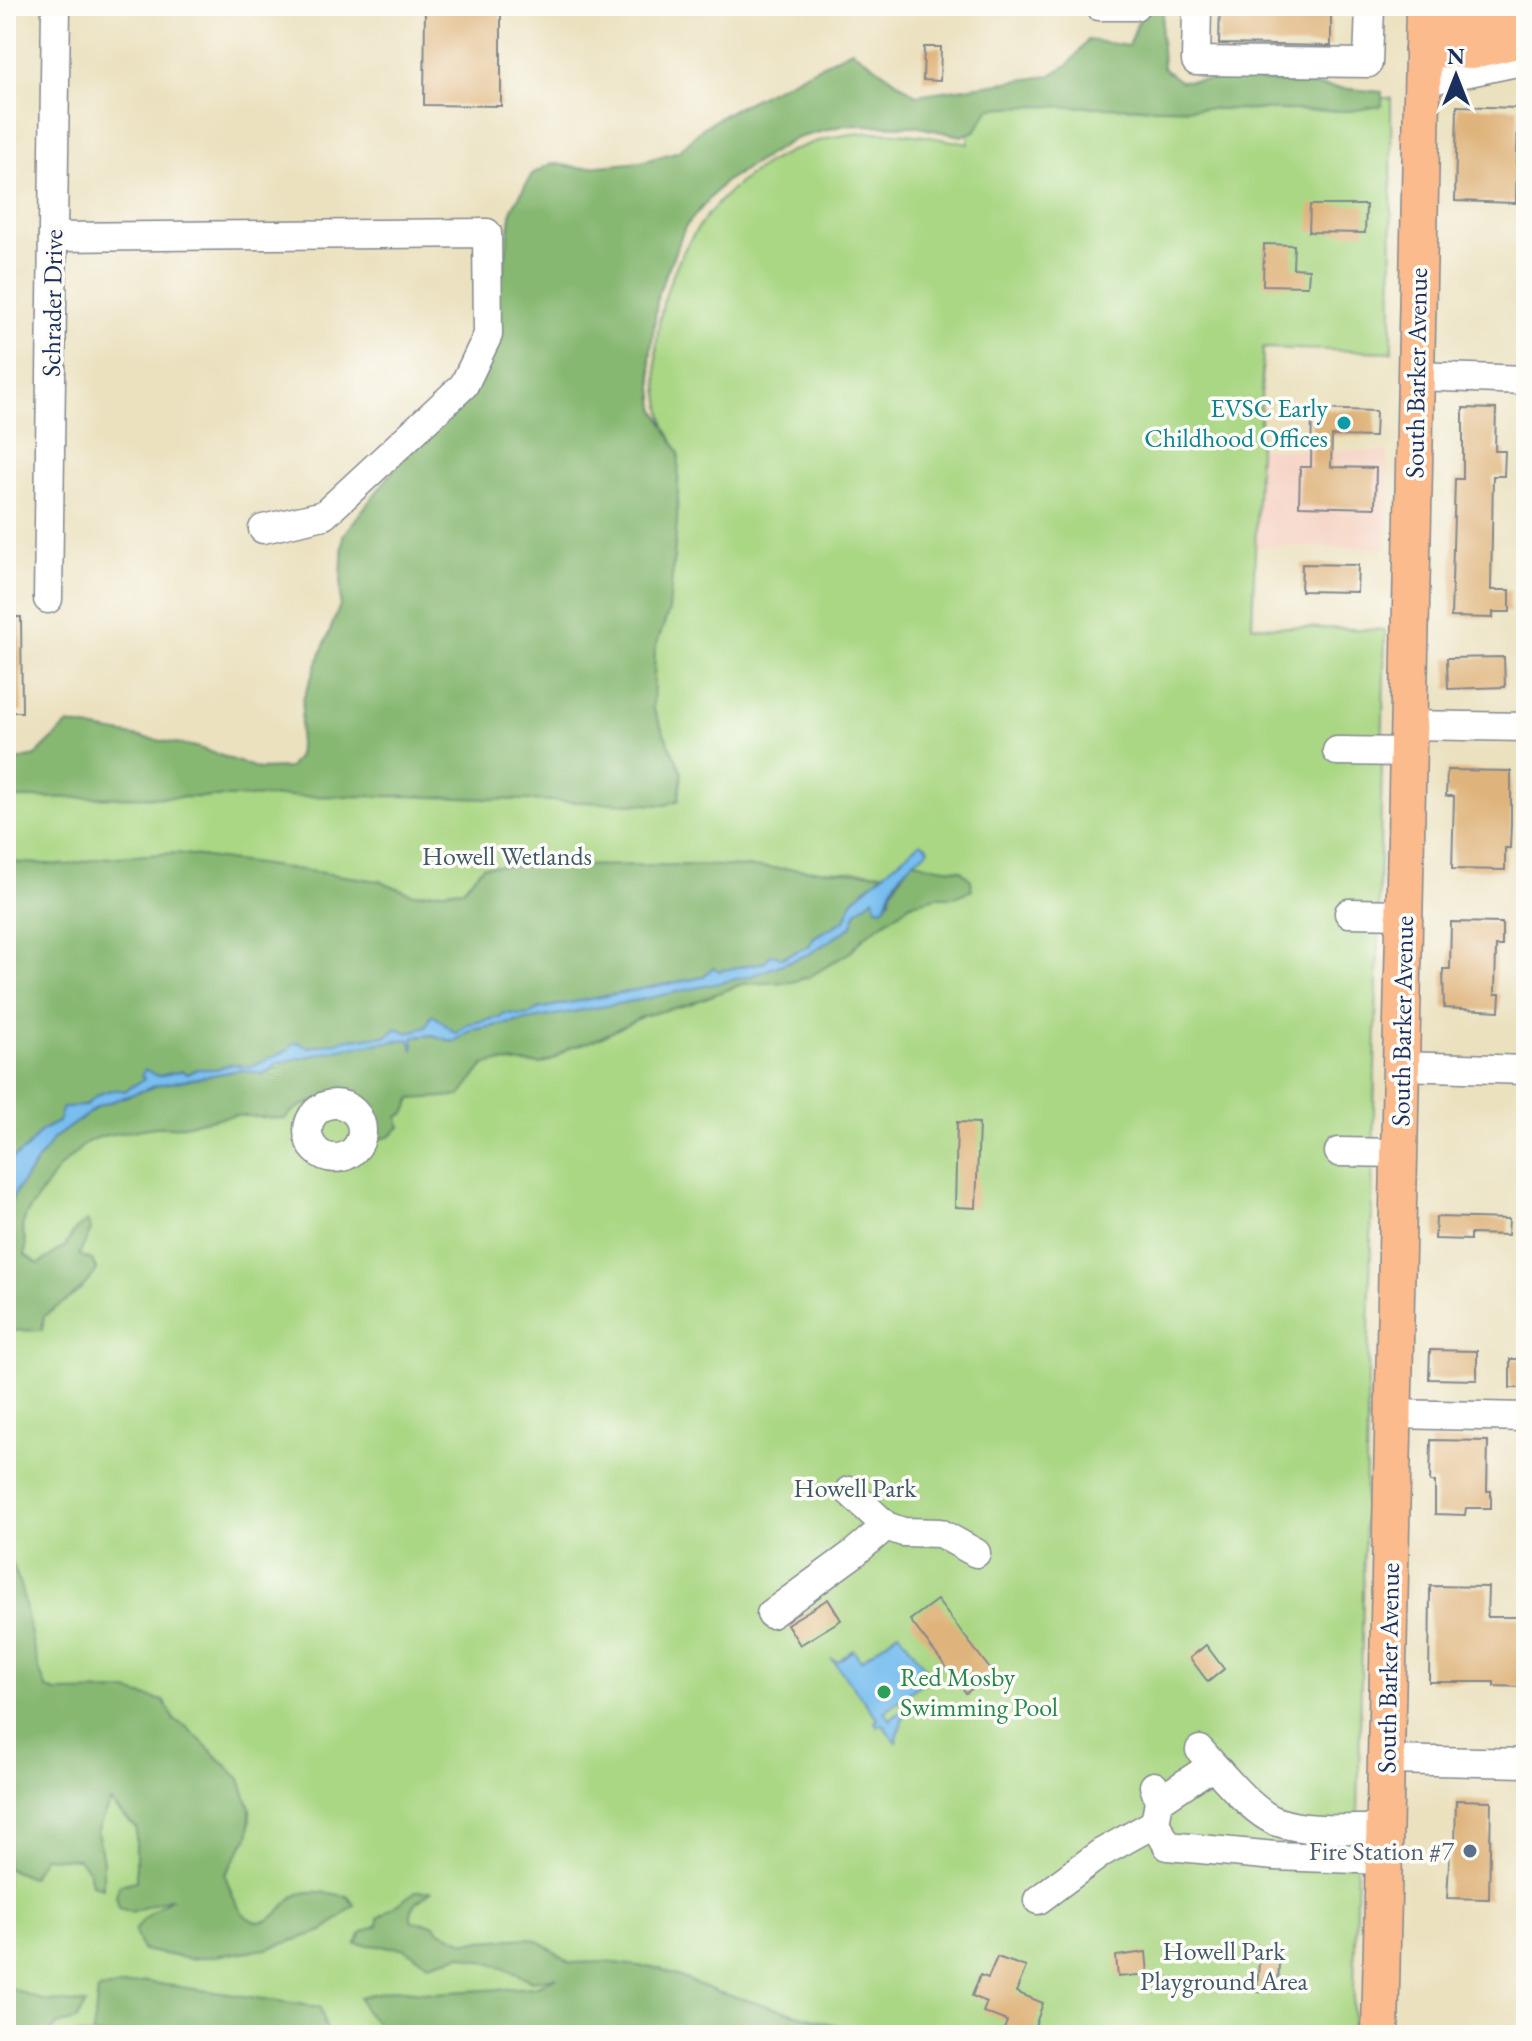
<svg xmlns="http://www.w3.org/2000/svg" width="1532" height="2041" font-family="'EB Garamond',serif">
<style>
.built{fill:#f5d2c2}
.green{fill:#aad784;stroke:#628371;stroke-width:2}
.forest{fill:#87b872;stroke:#517468;stroke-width:2}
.water{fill:#78beef;stroke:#4a76a6;stroke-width:2}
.building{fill:#dfb47b}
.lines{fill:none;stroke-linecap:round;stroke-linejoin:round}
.minor-casing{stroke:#83888e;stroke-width:31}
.major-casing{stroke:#83888e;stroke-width:39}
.minor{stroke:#fff;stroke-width:28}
.major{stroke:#fbbb8c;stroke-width:36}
.culture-dot{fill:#0f9aa8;stroke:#fdfcf7;stroke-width:3}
.leisure-dot{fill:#2e9e5b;stroke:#fdfcf7;stroke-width:3}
.service-dot{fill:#5c6f8a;stroke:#fdfcf7;stroke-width:3}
.labels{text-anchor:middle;stroke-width:7;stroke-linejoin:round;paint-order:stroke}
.street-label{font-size:26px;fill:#1b2f5e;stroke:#fdfcf7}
.culture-label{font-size:26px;fill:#0d838f;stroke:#fdfcf7;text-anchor:end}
.park-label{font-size:26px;fill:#3f5968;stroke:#fdfcf7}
.leisure-label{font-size:26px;fill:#27864d;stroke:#fdfcf7;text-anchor:start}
.service-label{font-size:26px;fill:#4e5e75;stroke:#fdfcf7;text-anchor:end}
</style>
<rect width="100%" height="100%" fill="#fdfcf7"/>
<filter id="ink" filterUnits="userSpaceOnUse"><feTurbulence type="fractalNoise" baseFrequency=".0125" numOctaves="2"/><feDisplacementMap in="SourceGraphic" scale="16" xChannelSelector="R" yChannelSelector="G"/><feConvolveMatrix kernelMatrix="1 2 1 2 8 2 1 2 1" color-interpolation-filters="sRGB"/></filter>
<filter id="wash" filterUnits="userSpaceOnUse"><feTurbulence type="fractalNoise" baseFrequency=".006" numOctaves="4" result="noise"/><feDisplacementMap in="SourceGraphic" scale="32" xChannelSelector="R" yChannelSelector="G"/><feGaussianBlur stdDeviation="1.8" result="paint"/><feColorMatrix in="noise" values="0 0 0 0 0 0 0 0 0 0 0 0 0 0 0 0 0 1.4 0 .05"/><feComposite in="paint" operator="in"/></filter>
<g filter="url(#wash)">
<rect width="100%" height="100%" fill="#ebe1bf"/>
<!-- built -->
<path class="built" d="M1258 449 1388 452V548L1254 546Z"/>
<!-- green -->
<path class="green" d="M969 95 1391 98 1392 352 1263 348 1252 626 1385 630 1353 2035H6V788L339 785 669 443C660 409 654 375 657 340 666 235 747 147 852 134 891 129 929 136 968 144Z"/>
<!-- forest -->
<g class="forest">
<path d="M1145 6H1164L1161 32 1163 68 1180 81 1240 79 1382 92V106L1350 111 1030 106 990 108 975 131 961 136 914 126 845 125 794 139 723 183 685 227 658 294 650 358 655 408 679 453 677 523 669 610 655 649 653 709 682 772 679 800 666 805 402 796 6 798V763L35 756 68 724 196 747 259 769 289 768 298 756 303 699 340 605 343 535 405 456 455 414 473 392 490 294 503 273 512 209 532 174 552 163 579 168 641 162 679 151 704 127 732 110 852 50 916 95 1049 76 1069 64 1088 40 1128 46Z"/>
<path d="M177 853 380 881 413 894 463 889 483 866 700 865 887 873 853 899 845 920 814 937 809 946 780 958 769 956 765 962 719 971 704 977 538 1009C528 1019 513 1015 500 1017 483 1020 469 1023 456 1033L429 1023 426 1027 408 1033 288 1050 250 1067 231 1064 216 1069H197L187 1074 182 1071 144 1079 125 1091 75 1108 58 1122 42 1130 27 1148 12 1159 6 1170V862L67 865 102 858Z"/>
<path d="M913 860 925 865 961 870 971 880 972 890 955 897H936L911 904 865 936 852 951 809 977 792 982 742 984 690 1004 643 1016 600 1038 567 1049 554 1059 541 1064 499 1062 484 1065 460 1096 411 1099 406 1112 398 1117 400 1127 388 1137 379 1139 350 1102C326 1098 301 1100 285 1119L234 1115 174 1127H155L102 1136 87 1142 58 1169 26 1215 22 1227 26 1244 25 1255 39 1264 66 1245 75 1230 87 1221 91 1230 79 1255 92 1260 97 1270C84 1290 63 1303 44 1316L42 1330 6 1331V1213L16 1191 54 1138 99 1106 158 1085 240 1070 264 1074 279 1063 346 1048 410 1038 413 1047 414 1037 433 1035 453 1042 472 1030 645 999 809 954 851 927 857 911 874 896 890 900 891 891Z"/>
<path d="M6 1552C31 1594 26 1645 47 1689L56 1692 127 1691 164 1701 174 1720 187 1727 240 1779 250 1809V1833L225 1875C231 1894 245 1936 273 1917 282 1911 288 1899 297 1895 312 1888 332 1894 347 1896L355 1905 323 1931 267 1949 191 1959 142 1950 135 1931 145 1917 172 1898 131 1912 119 1908 116 1895 119 1885 136 1881V1828L110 1802 97 1831 103 1861V1888L92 1885 89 1870 78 1859 43 1857 31 1878 6 1868Z"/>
<path d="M416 1891H431C421 1900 407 1906 412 1921L435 1925 440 1931 465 1942 528 1938 539 1941 571 1963 607 1962 661 1969 717 1992 872 2035H355H377L379 2026 365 2011 360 1997 395 1989 433 1993 535 1987 557 1977 532 1981 502 1967 461 1955 429 1964 403 1948 356 1944 363 1932 378 1925V1918Z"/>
<path d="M145 1982 320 2007 328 2035H93L98 1990Z"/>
<path d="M6 1986 41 2000 86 2004 76 2020 57 2025 49 2035H6Z"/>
</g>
<!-- water -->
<g class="water">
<path d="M921 842 929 848 927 852C913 860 898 874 891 890 888 897 889 901 884 908L876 907 874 897 857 911 851 927 809 954 751 976 645 999 472 1030 453 1042 433 1035 414 1037 413 1051 410 1039 346 1048 279 1063 264 1074 240 1070 158 1085 99 1106 54 1138 16 1191 6 1213V1170L12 1159 27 1148 42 1130 58 1122 63 1107 86 1106C95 1094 110 1087 125 1091L144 1079 142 1074 145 1069 158 1076 182 1071 187 1074 197 1069H216L231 1064 250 1067 288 1050 292 1044 298 1042 309 1048 349 1039 387 1036 397 1028 408 1033 426 1027 432 1014 456 1033 468 1024 501 1017 503 1013C516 1012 527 1020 538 1009L704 977 713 967 719 971 765 962 769 956 776 954 781 958 809 946 814 937 845 920 853 899Z"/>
<path d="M899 1632 931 1676 884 1712 890 1720 906 1707 896 1742 882 1724 878 1727 875 1722 878 1719 831 1658 837 1662 853 1650 861 1660Z"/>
</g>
<g id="blocks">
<!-- building -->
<g class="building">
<path d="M425 6H501V106L424 105Z"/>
<path d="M1220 6H1331V46L1219 44Z"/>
<path d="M924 47H941L940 81 923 80Z"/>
<path d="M1457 106 1518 108 1516 203 1455 201Z"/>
<path d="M1310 205H1366L1365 233 1309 232Z"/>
<path d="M1264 244 1294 245 1293 268 1309 269 1308 286 1263 285Z"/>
<path d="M1463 408 1496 409 1495 451H1505L1504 476H1493L1491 590H1510V612H1493V618L1451 617 1455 479H1463Z"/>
<path d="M1312 409 1376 411 1375 437 1332 436 1331 467 1376 468 1375 508 1299 506 1300 467H1311Z"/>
<path d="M1302 564 1358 565 1357 592 1301 591Z"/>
<path d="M6 617H21L22 712H6Z"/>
<path d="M1504 657 1505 687 1448 689 1447 658Z"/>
<path d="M1447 770 1511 771V824L1510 848H1505V870L1452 869 1454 796H1446Z"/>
<path d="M1451 922 1502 923V946H1496L1495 994H1500L1499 1011 1444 1008 1443 969H1450Z"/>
<path d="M957 1122 979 1123 976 1208 955 1207Z"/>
<path d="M1436 1217 1509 1219 1508 1235 1470 1234V1240L1435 1239Z"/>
<path d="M1430 1350 1477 1351V1380L1429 1379Z"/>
<rect x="1510" y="1359" width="16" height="29"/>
<path d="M1431 1440 1488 1441 1487 1491H1491V1508H1466L1465 1515 1435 1514V1482H1430Z"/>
<path d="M1430 1586 1488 1587 1487 1617H1526V1687L1494 1686V1682H1429Z"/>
<path d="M828 1599 841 1620 800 1645 787 1624Z"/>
<path d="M937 1600 993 1673 966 1693 910 1620Z"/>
<path d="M1206 1645 1224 1669 1208 1682 1190 1658Z"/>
<path d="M1456 1800 1491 1801 1489 1899 1447 1898 1450 1846H1455Z"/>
<path d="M1146 1952 1148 1974 1118 1977 1116 1956Z"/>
<path d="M997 1957 1026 1967 1016 1992 1043 2003 1032 2035H1002L1007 2021 983 2012 987 2002 972 1996 980 1975 988 1978Z"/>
<path d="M1259 1961 1279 1962 1278 1992 1257 1991Z"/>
</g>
</g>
</g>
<g filter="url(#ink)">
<use href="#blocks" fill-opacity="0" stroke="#83888e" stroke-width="2"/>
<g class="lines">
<defs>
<g id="minor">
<path d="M1099 6H1135"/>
<path d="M1197 6 1196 61 1368 63 1370 6"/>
<path d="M1422 82 1526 60"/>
<path d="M53 237 487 233 488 335 464 385 324 515 263 529"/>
<path d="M1416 376 1526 380"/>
<path d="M48 599 56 6"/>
<path d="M1408 725 1526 727"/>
<path d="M1337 751 1408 752"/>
<path d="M1349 913 1404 914"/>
<path d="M1401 1066 1526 1070"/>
<circle cx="335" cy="1131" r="27"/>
<path d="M1339 1152 1399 1153"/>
<path d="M1393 1414 1526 1417"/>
<path d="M849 1491 886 1526 903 1532 940 1533 976 1553"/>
<path d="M771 1614 853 1554 886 1526"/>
<path d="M1200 1750C1218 1770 1253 1814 1278 1822 1311 1833 1350 1828 1384 1829"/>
<path d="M1386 1760 1526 1763"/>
<path d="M1154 1786 1159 1801 1155 1823 1168 1846 1275 1856 1384 1860"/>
<path d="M1159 1801 1204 1771 1218 1770"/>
<path d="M1038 1900 1101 1853 1155 1823"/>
</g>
<g id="major">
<path d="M1423 49 1466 23 1526 9"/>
<path d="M1423 49 1473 50 1526 38"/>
<path d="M1380 2035 1424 6"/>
</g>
</defs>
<!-- minor casing -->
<use href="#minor" class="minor-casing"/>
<!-- major casing -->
<use href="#major" class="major-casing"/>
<!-- minor -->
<use href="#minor" class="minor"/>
<!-- major -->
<use href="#major" class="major"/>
</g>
</g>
<!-- markers -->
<circle class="culture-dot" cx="1344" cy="423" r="8"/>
<circle class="leisure-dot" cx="884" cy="1692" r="8"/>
<circle class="service-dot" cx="1470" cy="1851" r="8"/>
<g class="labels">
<!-- street labels -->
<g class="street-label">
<text transform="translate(52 303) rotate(-89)" y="9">Schrader Drive</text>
<text transform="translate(1416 373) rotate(-89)" y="9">South Barker Avenue</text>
<text transform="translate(1402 1021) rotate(-89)" y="9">South Barker Avenue</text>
<text transform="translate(1388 1668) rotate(-89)" y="9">South Barker Avenue</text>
</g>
<!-- culture labels -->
<g class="culture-label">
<text x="1328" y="417">EVSC Early<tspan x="1328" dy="30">Childhood Offices</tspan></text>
</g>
<!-- park labels -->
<g class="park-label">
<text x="507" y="865">Howell Wetlands</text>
<text x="855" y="1497">Howell Park</text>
<text x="1224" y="1960">Howell Park<tspan x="1224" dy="30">Playground Area</tspan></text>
</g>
<!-- leisure labels -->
<g class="leisure-label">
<text x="900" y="1686">Red Mosby<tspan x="900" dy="30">Swimming Pool</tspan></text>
</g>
<!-- service labels -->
<g class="service-label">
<text x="1454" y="1860">Fire Station #7</text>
</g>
</g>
<!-- margin -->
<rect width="1532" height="2041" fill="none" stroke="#fdfcf7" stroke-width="32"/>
<!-- north arrow -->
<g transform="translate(1456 76)" stroke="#fdfcf7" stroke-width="6" paint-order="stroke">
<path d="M0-6L14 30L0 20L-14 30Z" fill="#1b2f5e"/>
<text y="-12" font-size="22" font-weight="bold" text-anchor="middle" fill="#1b2f5e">N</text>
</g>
</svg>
